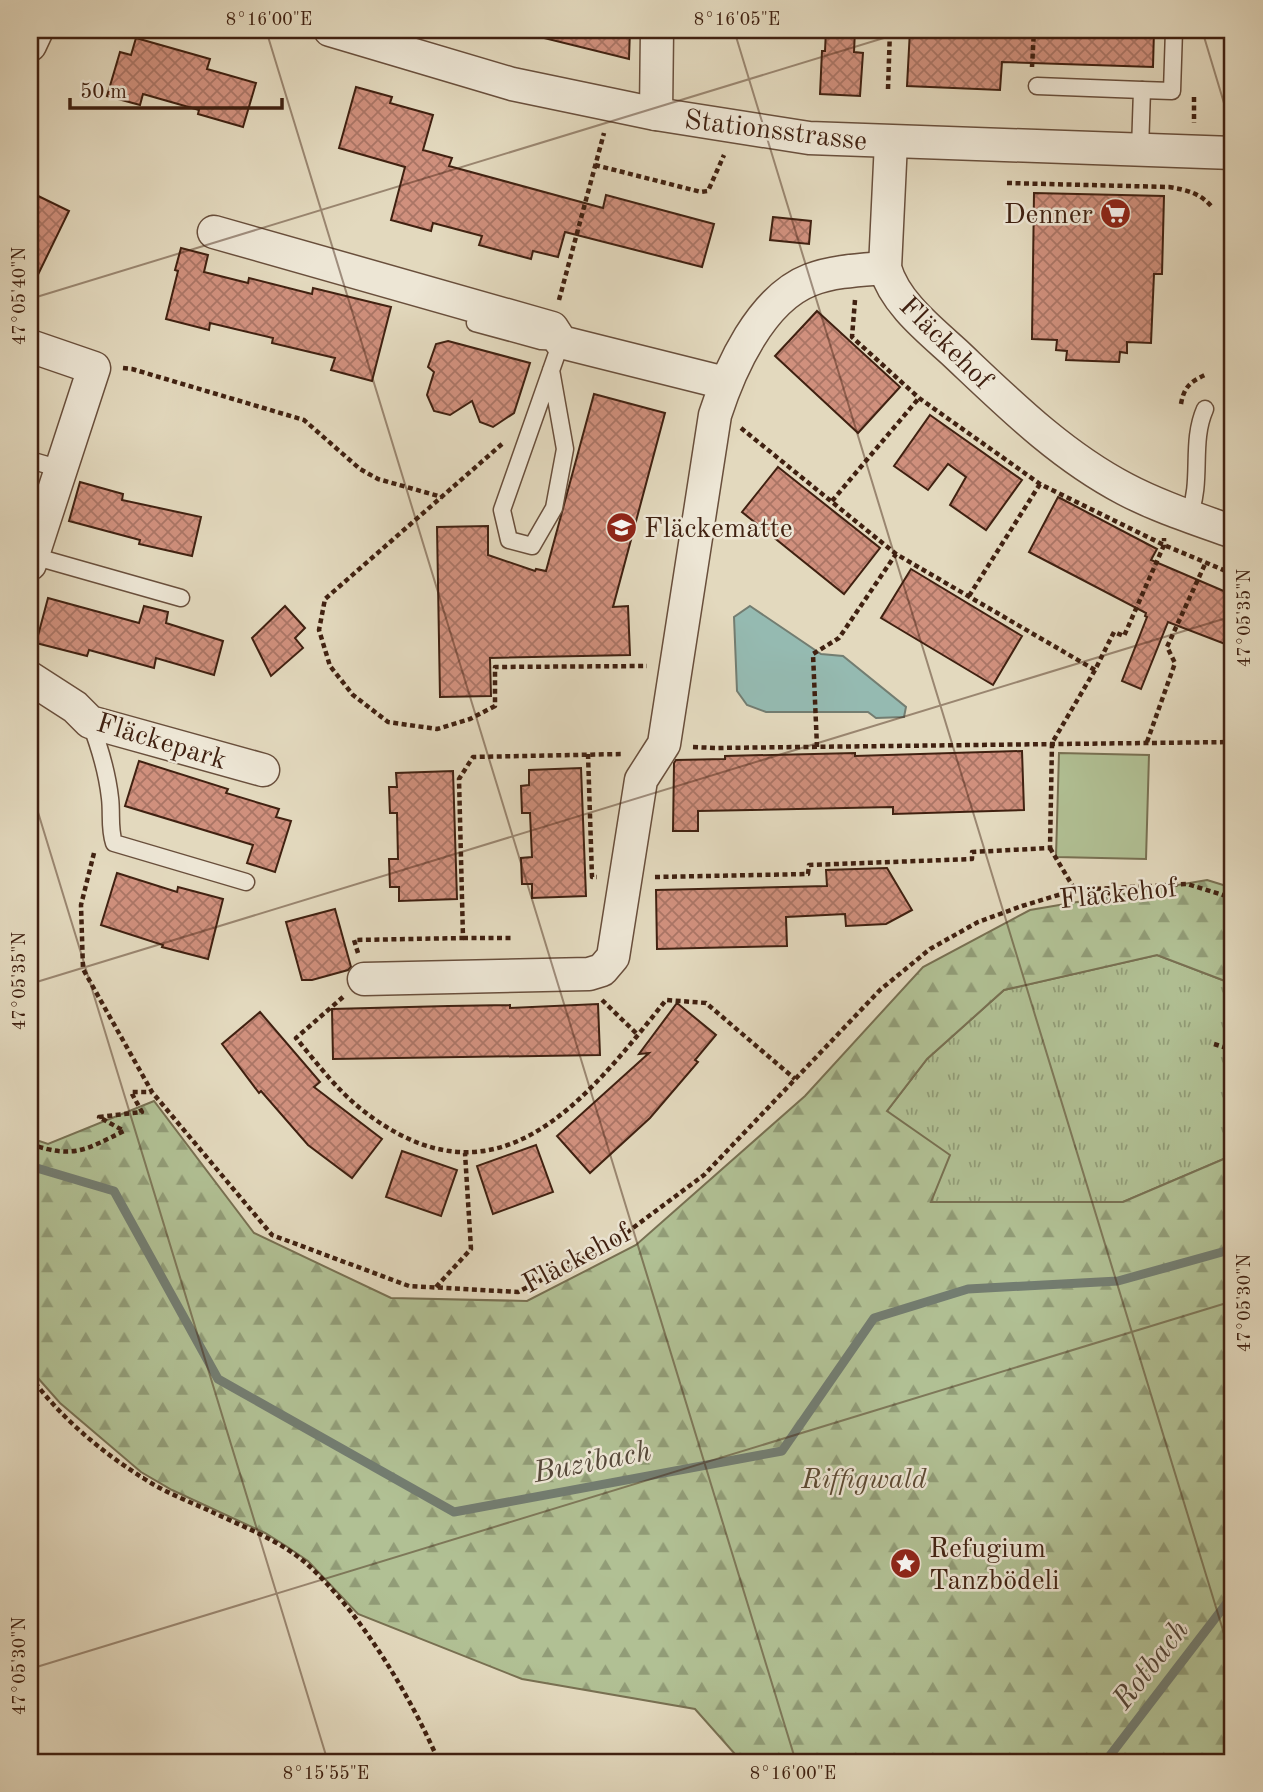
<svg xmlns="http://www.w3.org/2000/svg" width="1263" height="1792" font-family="'Old Standard TT',serif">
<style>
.grass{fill:url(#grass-tufts);stroke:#787052;stroke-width:2}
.forest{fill:url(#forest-firs);stroke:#787052;stroke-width:2}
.pitch{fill:#b1c094;stroke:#787052;stroke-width:2}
.water{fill:#95bab1;stroke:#737d71;stroke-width:2}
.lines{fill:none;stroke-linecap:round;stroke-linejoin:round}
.stream{stroke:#737d71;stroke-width:9}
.building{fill:url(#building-cross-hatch);stroke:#402111;stroke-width:2}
.lane-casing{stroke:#694f3c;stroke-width:19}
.street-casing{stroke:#694f3c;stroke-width:35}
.path{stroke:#402111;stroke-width:4.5;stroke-dasharray:5 3.5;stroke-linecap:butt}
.lane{stroke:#ede6d5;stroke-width:16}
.street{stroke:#ede6d5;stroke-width:32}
.ticks{fill:none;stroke:#402111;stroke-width:2;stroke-opacity:0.45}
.labels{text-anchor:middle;stroke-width:5;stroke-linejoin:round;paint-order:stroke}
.street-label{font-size:28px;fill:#402111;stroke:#ede6d5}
.poi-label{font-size:28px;fill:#402111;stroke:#ede6d5;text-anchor:start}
.park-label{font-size:28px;font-style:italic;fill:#5c4932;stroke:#ede6d5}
.water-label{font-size:30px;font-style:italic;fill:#554739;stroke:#ede6d5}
.neatline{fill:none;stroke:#402111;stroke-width:2.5}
.ticks-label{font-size:18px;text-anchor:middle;fill:#402111}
</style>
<defs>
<pattern id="grass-tufts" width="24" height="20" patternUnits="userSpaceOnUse" patternTransform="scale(1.75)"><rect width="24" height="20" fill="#b1c094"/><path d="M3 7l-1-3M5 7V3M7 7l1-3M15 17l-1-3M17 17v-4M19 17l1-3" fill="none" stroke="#919c77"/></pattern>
<pattern id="forest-firs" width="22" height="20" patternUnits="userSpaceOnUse" patternTransform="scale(1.75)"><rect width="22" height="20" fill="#b1c094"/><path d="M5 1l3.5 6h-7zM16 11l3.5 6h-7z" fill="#919c77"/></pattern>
<pattern id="building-cross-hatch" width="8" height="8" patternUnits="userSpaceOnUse" patternTransform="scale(1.75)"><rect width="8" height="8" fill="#d0907d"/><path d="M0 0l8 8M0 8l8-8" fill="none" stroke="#aa7565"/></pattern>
</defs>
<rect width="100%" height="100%" fill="#e3d9be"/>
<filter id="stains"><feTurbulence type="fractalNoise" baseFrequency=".00286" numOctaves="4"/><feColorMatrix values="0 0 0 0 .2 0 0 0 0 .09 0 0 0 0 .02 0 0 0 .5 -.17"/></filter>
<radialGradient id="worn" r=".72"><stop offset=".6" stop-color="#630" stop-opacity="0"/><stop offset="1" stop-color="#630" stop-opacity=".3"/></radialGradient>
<!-- grass -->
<path class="grass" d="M1157 955 1233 984V1155L1123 1202H931L887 1111 927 1059 1004 990Z"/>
<!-- forest -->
<path class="forest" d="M1207 880 1233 888V984L1157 955 1004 990 927 1059 887 1111 950 1155 931 1202H1123L1233 1155V1762H742L695 1709 522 1679 358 1614 308 1561 286 1546 265 1533 172 1490 141 1472 60 1403 30 1369V1138L48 1144 154 1101 254 1233 391 1298 527 1301 636 1245 805 1096 923 967 1030 910Z"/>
<!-- pitch -->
<path class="pitch" d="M1059 753 1149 755 1146 859 1056 857Z"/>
<!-- water -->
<path class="water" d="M750 606 821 654 843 656 906 707 904 717 876 718 868 712H766L747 705 737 691 734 617Z"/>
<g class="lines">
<!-- stream -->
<g class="stream">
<path d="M30 1166 114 1191 218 1379 454 1512 782 1451 874 1318 968 1289 1118 1281 1233 1249"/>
<path d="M1105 1762 1233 1595"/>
</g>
</g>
<!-- building -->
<g class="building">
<path d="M545 30H630L629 59 544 38Z"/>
<path d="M826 30H855L854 52 863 53 860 96 820 94 822 51H825Z"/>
<path d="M910 30H1154L1153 67 1002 62 1000 90 907 86Z"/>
<path d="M136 38 210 59 207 69 256 83 243 127 198 114 199 110 143 94 140 105 107 96 120 52 131 55Z"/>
<path d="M356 87 392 97 390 103 433 115 423 150 452 158 449 166 603 208 606 195 714 224 702 267 565 232 558 257 533 251 531 259 479 245 482 236 433 223 431 231 391 220 405 167 339 148Z"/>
<path d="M30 192 69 211 30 291Z"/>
<path d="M1034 193 1164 196 1162 274H1154L1151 343 1127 342V353L1120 352 1119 362 1066 360 1067 351 1056 350 1057 340 1032 339Z"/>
<path d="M773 217 811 221 809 244 770 240Z"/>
<path d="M181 248 208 255 204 272 248 283 249 278 312 294 313 288 391 307 372 381 331 370 335 358 272 343 273 338 210 323 209 330 166 319 178 271 175 270Z"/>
<path d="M817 311 900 387 858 433 775 356Z"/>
<path d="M448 341 530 363 514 413 493 427 480 422 472 401 450 415 434 411 427 395 434 372 428 367 436 344Z"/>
<path d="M594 394 665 413 613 607 628 606 630 655 490 658 491 696 440 697 437 527 488 526V555L535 571 536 569 546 571Z"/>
<path d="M930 415 1022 480 986 530 950 505 966 477 948 464 928 490 894 466Z"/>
<path d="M778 467 880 548 844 594 742 512Z"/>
<path d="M80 482 123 494 122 500 201 517 192 556 139 544 140 540 69 521Z"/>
<path d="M1058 497 1157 549 1151 560 1233 595V647L1168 622 1141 689 1122 681 1147 617 1145 616 1146 613 1029 552Z"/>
<path d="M911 569 1022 636 993 685 881 618Z"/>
<path d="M48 598 139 623 144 606 168 612 166 623 223 641 214 675 156 658 154 668 89 650 87 656 36 643Z"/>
<path d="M285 606 305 628 295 638 303 648 271 676 252 638Z"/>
<path d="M1022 751 1024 810 893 814V807L698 811V831H673L674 763 676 760 725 759V756L855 753V756Z"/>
<path d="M139 761 228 789 226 793 279 809 276 817 291 821 275 872 247 863 253 845 125 806Z"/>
<path d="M581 768 586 896 532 898V884H522L521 858 532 857 530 813H522L521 786 529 785V770Z"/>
<path d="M453 771 457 899 399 901V887H390L389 859H398L397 813H390L389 787H397L396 773Z"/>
<path d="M887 868 912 910 886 924 846 926 845 914 786 917 787 946 657 949 656 890 827 886 826 870Z"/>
<path d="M117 873 177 892 178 887 223 899 208 959 162 947 163 945 101 925Z"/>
<path d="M335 909 351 967 348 970 312 980H302L286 922Z"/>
<path d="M677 1003 716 1035 695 1060 698 1062 650 1118 590 1173 557 1136 649 1053 639 1054Z"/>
<path d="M598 1004 600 1055 333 1059 332 1009 448 1006 510 1005V1008Z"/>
<path d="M260 1012 320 1082 314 1087 382 1139 352 1178 308 1145 261 1091 259 1093 222 1044Z"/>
<path d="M536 1145 553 1192 493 1214 477 1166Z"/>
<path d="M402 1151 457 1170 441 1216 386 1197Z"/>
</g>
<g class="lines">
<defs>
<g id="lane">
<path d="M1037 86 1142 90 1140 150"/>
<path d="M1142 90 1172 91 1174 30"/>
<path d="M475 323 541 341 561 342 502 510 509 540 532 546 554 508 565 449 551 370"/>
<path d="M30 460 61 469"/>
<path d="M1189 516C1203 480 1190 443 1205 409"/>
<path d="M33 556 181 598"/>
<path d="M90 722C100 748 107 771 110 798 112 814 109 828 114 843L246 882"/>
</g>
<g id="street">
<path d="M330 30 512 84 656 114 809 138 1233 153"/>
<path d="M30 45 37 30"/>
<path d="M656 114 657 30"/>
<path d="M891 142 885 268C895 303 930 330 955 353 1008 403 1060 455 1125 489 1159 507 1197 519 1233 532"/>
<path d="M214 232 552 328 561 342 725 383"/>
<path d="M30 346 94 368 30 564"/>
<path d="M30 678 75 707 90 722 263 770"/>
<path d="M364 979 589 974 602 970 613 957 641 780 664 744 715 415C730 368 761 299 810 280 833 271 860 270 885 268"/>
</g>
</defs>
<!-- lane casing -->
<use href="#lane" class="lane-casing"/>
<!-- street casing -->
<use href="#street" class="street-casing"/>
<!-- path -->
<g class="path">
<path d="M1032 67 1034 30"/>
<path d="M888 89 890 30"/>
<path d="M1194 97V123"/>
<path d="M595 165 701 192 708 191 724 155"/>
<path d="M1007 183 1169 187C1187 190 1200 193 1212 207"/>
<path d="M559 300 604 133"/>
<path d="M855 300 852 337 919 398 1040 484 1164 545 1233 574"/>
<path d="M123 368 132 369 304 420 360 469 378 479 442 497"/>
<path d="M1181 404C1184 387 1190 382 1205 375"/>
<path d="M741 428 896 554 1095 670"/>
<path d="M502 444 325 599 319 630 330 666 353 695 388 722 437 729 470 719 495 706V667L647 666"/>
<path d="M832 501 919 398"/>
<path d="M969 596 1040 484"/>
<path d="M1147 742 1175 663 1167 647 1206 562"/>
<path d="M693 747 715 748 1233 742"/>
<path d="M817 747 813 654 839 638 896 554"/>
<path d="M588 754 592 877H597"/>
<path d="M1050 848 1075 890"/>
<path d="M94 853 81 905 83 969 152 1092 272 1235 409 1286 518 1292 610 1245 704 1175 880 990 930 949 978 922 1022 906 1075 890 1187 884 1233 898"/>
<path d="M655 877 808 874 809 865 972 859V852L1050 848 1052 743 1095 670 1114 632 1124 636 1164 545V538"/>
<path d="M463 938H512"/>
<path d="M358 953 354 940 463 938 459 779 473 757 622 754"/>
<path d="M343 997 296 1038C316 1062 336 1089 361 1109 496 1216 584 1103 666 1000L706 1003 795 1079"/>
<path d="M602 1000 638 1035"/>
<path d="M1214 1044 1233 1050"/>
<path d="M30 1144C74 1159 85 1150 124 1131L99 1117 142 1112 131 1092H152"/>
<path d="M436 1287 471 1249 465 1153"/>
<path d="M30 1376C60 1417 100 1451 143 1478 164 1492 188 1501 210 1511 241 1526 282 1541 308 1565 361 1613 411 1697 439 1762"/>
</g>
<!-- lane -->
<use href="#lane" class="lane"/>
<!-- street -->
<use href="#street" class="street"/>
</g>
<!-- ticks -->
<path class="ticks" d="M266 30 796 1762M734 30 1233 1663M1202 30 1233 133M30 299 910 30M30 786 328 1762M30 984 1233 616M30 1669 1233 1301"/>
<!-- icons -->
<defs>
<symbol id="supermarket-disc" viewBox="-11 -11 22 22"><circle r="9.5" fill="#8f2418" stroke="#ede6d5"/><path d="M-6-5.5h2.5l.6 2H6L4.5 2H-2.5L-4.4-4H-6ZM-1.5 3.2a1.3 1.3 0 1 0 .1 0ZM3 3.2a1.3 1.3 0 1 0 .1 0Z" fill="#fff"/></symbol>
<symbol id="school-disc" viewBox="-11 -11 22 22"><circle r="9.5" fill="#8f2418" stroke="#ede6d5"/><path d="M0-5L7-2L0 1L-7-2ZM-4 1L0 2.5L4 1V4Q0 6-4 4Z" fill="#fff"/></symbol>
<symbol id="sight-disc" viewBox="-11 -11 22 22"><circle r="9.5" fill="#8f2418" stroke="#ede6d5"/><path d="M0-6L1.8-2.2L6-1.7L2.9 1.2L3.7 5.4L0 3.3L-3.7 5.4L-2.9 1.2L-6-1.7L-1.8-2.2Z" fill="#fff"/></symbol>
</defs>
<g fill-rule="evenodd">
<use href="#supermarket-disc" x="1098" y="196" width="35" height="35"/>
<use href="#school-disc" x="604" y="510" width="35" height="35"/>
<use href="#sight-disc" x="888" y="1546" width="35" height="35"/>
</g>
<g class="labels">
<!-- street labels -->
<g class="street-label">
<text transform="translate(776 129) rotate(7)" y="10">Stationsstrasse</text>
<text transform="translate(947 342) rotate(45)" y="10">Fläckehof</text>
<text transform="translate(162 740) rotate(17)" y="10">Fläckepark</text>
<text transform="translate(1118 892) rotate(-6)" y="10">Fläckehof</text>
<text transform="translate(576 1257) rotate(-28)" y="10">Fläckehof</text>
</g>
<!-- poi labels -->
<g class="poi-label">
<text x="1093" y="223" text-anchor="end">Denner</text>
<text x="644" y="537">Fläckematte</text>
<text x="929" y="1557">Refugium<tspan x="929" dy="32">Tanzbödeli</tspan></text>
</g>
<!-- park labels -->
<g class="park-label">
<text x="864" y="1488">Riffigwald</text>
</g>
<!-- water labels -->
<g class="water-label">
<text transform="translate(592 1461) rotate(-11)" y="10">Buzibach</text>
<text transform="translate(1150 1664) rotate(-52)" y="10">Rotbach</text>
</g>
</g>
<!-- margin -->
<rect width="1263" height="1792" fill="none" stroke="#e3d9be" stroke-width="77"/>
<!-- scale -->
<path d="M70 98v10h212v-10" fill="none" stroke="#402111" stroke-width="3.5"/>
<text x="80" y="98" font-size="21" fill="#402111" stroke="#ede6d5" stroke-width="5" paint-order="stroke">50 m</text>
<rect x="38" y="38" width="1186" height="1716" class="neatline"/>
<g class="ticks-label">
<text x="269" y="25">8°16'00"E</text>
<text x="737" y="25">8°16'05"E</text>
<text transform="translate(19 296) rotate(-90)" y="6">47°05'40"N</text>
<text transform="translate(1244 618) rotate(-90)" y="6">47°05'35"N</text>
<text transform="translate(19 981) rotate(-90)" y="6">47°05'35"N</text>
<text transform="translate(1244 1303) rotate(-90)" y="6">47°05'30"N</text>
<text transform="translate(19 1666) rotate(-90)" y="6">47°05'30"N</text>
<text x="326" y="1779">8°15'55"E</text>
<text x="793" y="1779">8°16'00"E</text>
</g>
<rect width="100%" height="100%" filter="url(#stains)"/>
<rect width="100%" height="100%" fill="url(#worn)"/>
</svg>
